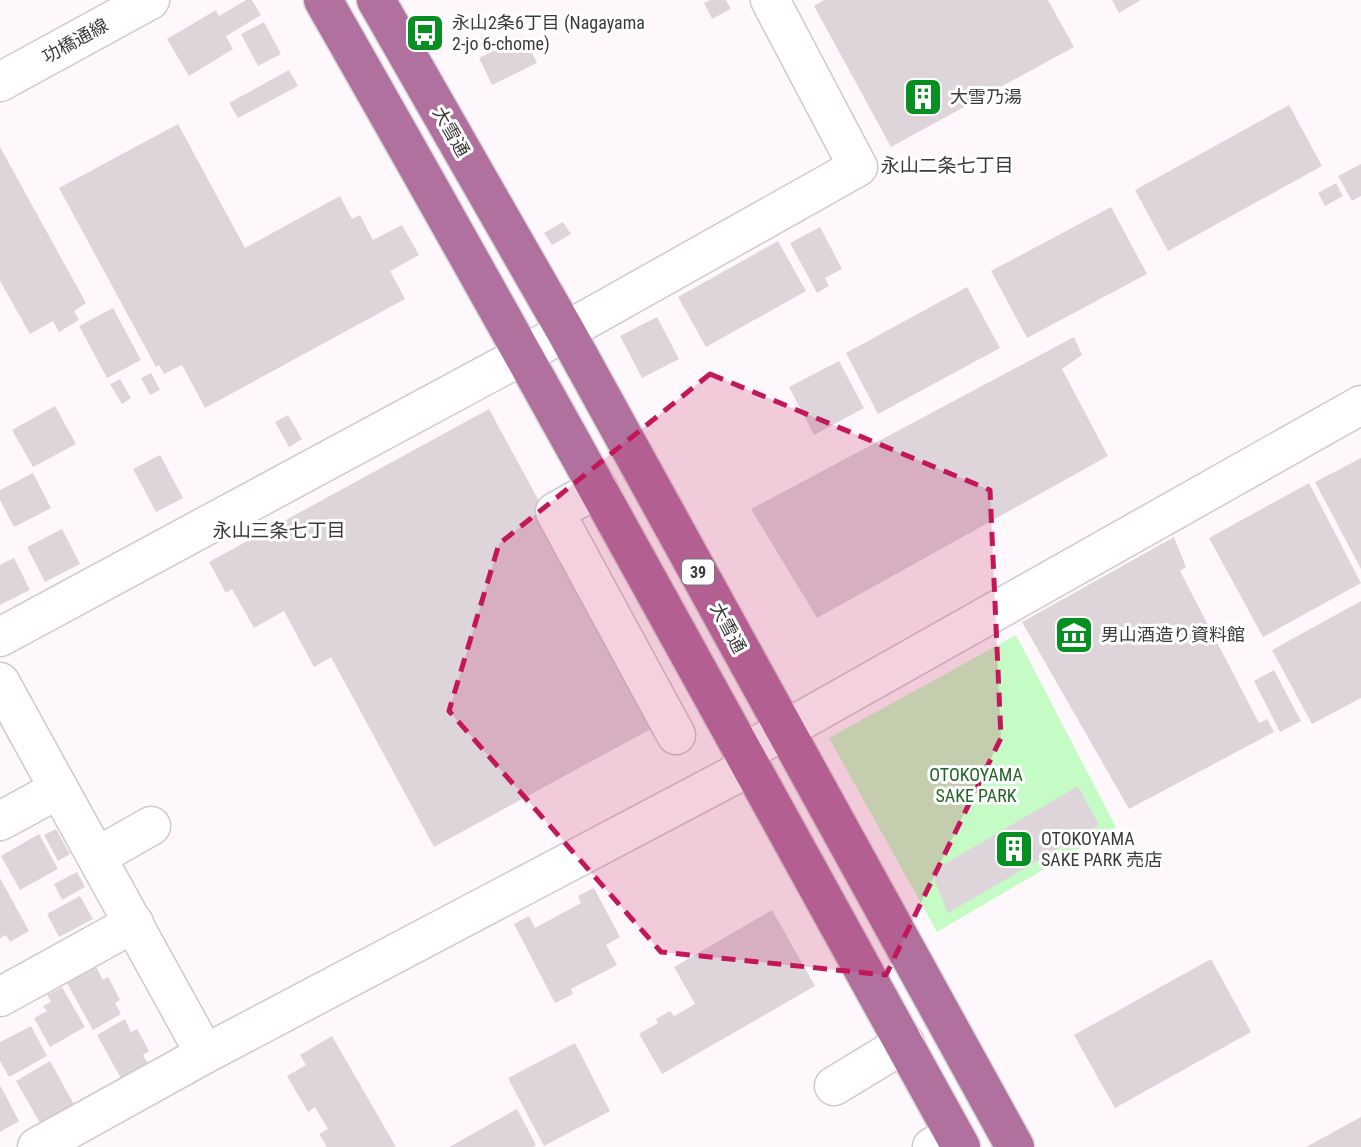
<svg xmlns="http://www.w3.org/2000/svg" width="1361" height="1147" font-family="'Roboto Condensed','Noto Sans JP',sans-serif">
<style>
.green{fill:#c5fcc5}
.building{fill:#ddd5da}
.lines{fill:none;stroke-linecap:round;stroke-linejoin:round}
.minor-casing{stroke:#d0c8cd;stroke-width:41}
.highway-casing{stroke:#d8d8d8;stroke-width:41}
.minor{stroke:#fff;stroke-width:38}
.highway{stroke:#b1719f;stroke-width:38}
.marked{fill:#c2185b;fill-opacity:0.2;stroke:#c2185b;stroke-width:5;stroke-dasharray:14 9;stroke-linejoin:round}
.labels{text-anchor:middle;stroke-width:6;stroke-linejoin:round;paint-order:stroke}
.shield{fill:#fff;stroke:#777576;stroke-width:2}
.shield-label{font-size:16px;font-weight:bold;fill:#3d3a3c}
.poi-label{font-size:18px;fill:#3d3a3c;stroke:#fff;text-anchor:start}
.street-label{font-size:18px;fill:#3d3a3c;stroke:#fff}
.park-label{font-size:18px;fill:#226627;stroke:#fff}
.neighbourhood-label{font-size:19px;fill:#3d3a3c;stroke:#fff}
</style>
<rect width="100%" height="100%" fill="#fef8fc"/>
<!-- green -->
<path class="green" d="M1016 635 1116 827 937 932 829 738Z"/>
<!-- building -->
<g class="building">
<path d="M246 0H252L261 15 226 36 233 49 189 76 167 39 216 10 219 16Z"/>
<path d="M710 0H726L731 9 712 19 704 3Z"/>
<path d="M824 0H1048L1074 47 891 147 814 6Z"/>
<path d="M1112 0H1141L1119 13Z"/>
<path d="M264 22 281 54 258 66 241 34Z"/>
<path d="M524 36 537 63 492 85 479 58Z"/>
<path d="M289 70 298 86 238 118 229 103Z"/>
<path d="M1289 105 1322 166 1168 251 1135 190Z"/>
<path d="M178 124 245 248 340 196 352 219 360 215 373 240 402 225 419 255 390 271 405 299 205 408 182 365 164 374 159 365 156 367 59 188Z"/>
<path d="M0 147 86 303 74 311 79 320 59 332 53 321 30 334 0 281Z"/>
<path d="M1361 164V196L1352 201 1338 176Z"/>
<path d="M1336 183 1343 196 1325 206 1318 193Z"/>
<path d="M1111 207 1147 274 1027 338 991 271Z"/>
<path d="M563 222 571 234 552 245 544 233Z"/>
<path d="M820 227 842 269 825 278 829 286 817 293 790 243Z"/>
<path d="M778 241 806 291 706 347 678 297Z"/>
<path d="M967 287 1000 348 878 414 846 353Z"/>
<path d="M113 308 141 360 107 378 79 326Z"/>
<path d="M657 317 679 359 642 378 620 336Z"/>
<path d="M1074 337 1082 355 1062 369 1108 456 817 618 751 509Z"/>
<path d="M839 361 864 408 814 435 789 387Z"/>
<path d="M151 373 160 390 150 395 141 378Z"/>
<path d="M120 379 131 398 122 404 110 384Z"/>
<path d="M55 406 76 444 33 467 12 430Z"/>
<path d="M489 409 660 724 434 847 331 657 314 667 284 611 254 628 232 589 226 593 209 562Z"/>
<path d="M288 415 302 439 289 447 275 422Z"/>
<path d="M160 455 183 498 156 512 133 469Z"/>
<path d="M1361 458V569L1315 482Z"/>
<path d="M33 473 51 508 14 527 0 500V490Z"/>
<path d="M1309 483 1361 583 1263 637 1209 538Z"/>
<path d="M62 529 80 564 45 582 27 547Z"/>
<path d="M1174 537 1186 567 1180 571 1259 723 1267 719 1274 732 1129 809 1022 622Z"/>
<path d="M14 558 30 590 0 605V565Z"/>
<path d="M1361 601V698L1312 724 1272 650Z"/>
<path d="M1274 670 1301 721 1280 732 1254 681Z"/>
<path d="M1078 786 1099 825 948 913 931 872Z"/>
<path d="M56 829 70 854 58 861 44 835Z"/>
<path d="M39 834 58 869 20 890 1 856Z"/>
<path d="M77 872 85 887 62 900 54 884Z"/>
<path d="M0 878 29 931 10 942 6 935 0 938Z"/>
<path d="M594 888 620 937 606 945 617 965 571 989 573 994 555 1003 514 924 529 916 535 928 581 903 578 896Z"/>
<path d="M80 896 93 919 59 937 47 914Z"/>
<path d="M772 910 815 986 662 1074 639 1034 658 1023 656 1019 670 1011 674 1016 695 1004 674 967Z"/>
<path d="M1211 959 1251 1032 1115 1108 1074 1035Z"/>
<path d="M96 967 103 980 108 977 120 1000 115 1003 121 1014 93 1030 67 983Z"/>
<path d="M62 987 85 1027 50 1047 34 1018 47 1011 43 1006 51 1002 47 995Z"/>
<path d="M125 1019 131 1032 137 1029 149 1051 143 1055 150 1067 123 1082 97 1035Z"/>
<path d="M31 1026 47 1056 9 1077 0 1061V1042Z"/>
<path d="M332 1036 396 1147H327L319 1134 328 1129 315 1107 308 1112 287 1076 306 1065 300 1055Z"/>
<path d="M575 1043 610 1111 544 1146 508 1078Z"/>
<path d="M50 1061 76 1108 43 1128 16 1081Z"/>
<path d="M0 1085 19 1121 0 1132Z"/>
<path d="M517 1109 536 1145 533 1147H449Z"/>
<path d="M1361 1117V1147H1306Z"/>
</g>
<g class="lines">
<defs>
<g id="minor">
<path d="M0 82 150 0"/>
<path d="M598 488 555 512 676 735"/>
<path d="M0 637 525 354 858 167 770 0"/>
<path d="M0 682 205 1054"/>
<path d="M742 754 1361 405"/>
<path d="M0 821 59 789"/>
<path d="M98 856 151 826"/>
<path d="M0 997 134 923"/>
<path d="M834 1086 905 1043"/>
<path d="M37 1147 205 1054 749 767"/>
<path d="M932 1147 954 1134"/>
</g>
<g id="highway">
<path d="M323 0C540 380 749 764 961 1147"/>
<path d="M376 0 566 332 1015 1147"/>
</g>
</defs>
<!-- minor casing -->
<use href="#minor" class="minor-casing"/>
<!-- highway casing -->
<use href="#highway" class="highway-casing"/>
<!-- minor -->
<use href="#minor" class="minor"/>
<!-- highway -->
<use href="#highway" class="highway"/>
</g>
<!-- marked area -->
<path class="marked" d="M710 374 990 490 1001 738 886 975 661 952 449 711 499 544Z"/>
<!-- icons -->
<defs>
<symbol id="bus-square" viewBox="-11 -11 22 22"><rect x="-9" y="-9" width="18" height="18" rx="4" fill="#079022" stroke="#fff"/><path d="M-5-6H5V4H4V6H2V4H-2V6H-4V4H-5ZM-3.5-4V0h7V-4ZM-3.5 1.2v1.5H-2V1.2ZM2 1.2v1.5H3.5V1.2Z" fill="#fff"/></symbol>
<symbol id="building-square" viewBox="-11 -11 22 22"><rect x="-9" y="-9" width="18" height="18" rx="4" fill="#079022" stroke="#fff"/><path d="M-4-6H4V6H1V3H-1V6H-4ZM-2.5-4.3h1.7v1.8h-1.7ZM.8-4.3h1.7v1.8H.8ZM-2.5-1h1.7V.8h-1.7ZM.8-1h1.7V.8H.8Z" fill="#fff"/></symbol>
<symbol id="museum-square" viewBox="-11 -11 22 22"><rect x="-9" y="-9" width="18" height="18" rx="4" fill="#079022" stroke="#fff"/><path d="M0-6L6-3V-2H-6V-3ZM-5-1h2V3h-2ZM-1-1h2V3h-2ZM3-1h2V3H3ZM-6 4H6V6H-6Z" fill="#fff"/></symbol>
</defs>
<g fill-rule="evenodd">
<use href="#bus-square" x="403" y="11" width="44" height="44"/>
<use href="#building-square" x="901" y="75" width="44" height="44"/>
<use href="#museum-square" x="1052" y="613" width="44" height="44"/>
<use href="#building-square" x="992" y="827" width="44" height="44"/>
</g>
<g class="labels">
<!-- shield labels -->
<rect class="shield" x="682" y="559.5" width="32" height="25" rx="5"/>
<g class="shield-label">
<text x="698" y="578">39</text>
</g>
<!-- poi labels -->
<g class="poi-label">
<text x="452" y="29">永山2条6丁目 (Nagayama<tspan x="452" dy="21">2-jo 6-chome)</tspan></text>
<text x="950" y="103">大雪乃湯</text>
<text x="1101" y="641">男山酒造り資料館</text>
<text x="1041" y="845">OTOKOYAMA<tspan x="1041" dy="21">SAKE PARK 売店</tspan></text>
</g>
<!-- street labels -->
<g class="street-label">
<text transform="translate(75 41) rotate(-29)" y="6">功橋通線</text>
<text transform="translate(451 132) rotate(60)" y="6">大雪通</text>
<text transform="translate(728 628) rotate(62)" y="6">大雪通</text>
</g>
<!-- park labels -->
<g class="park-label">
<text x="976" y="781">OTOKOYAMA<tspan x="976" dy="21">SAKE PARK</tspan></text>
</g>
<!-- neighbourhood labels -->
<g class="neighbourhood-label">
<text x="947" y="172">永山二条七丁目</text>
<text x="279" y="537">永山三条七丁目</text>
</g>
</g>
</svg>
